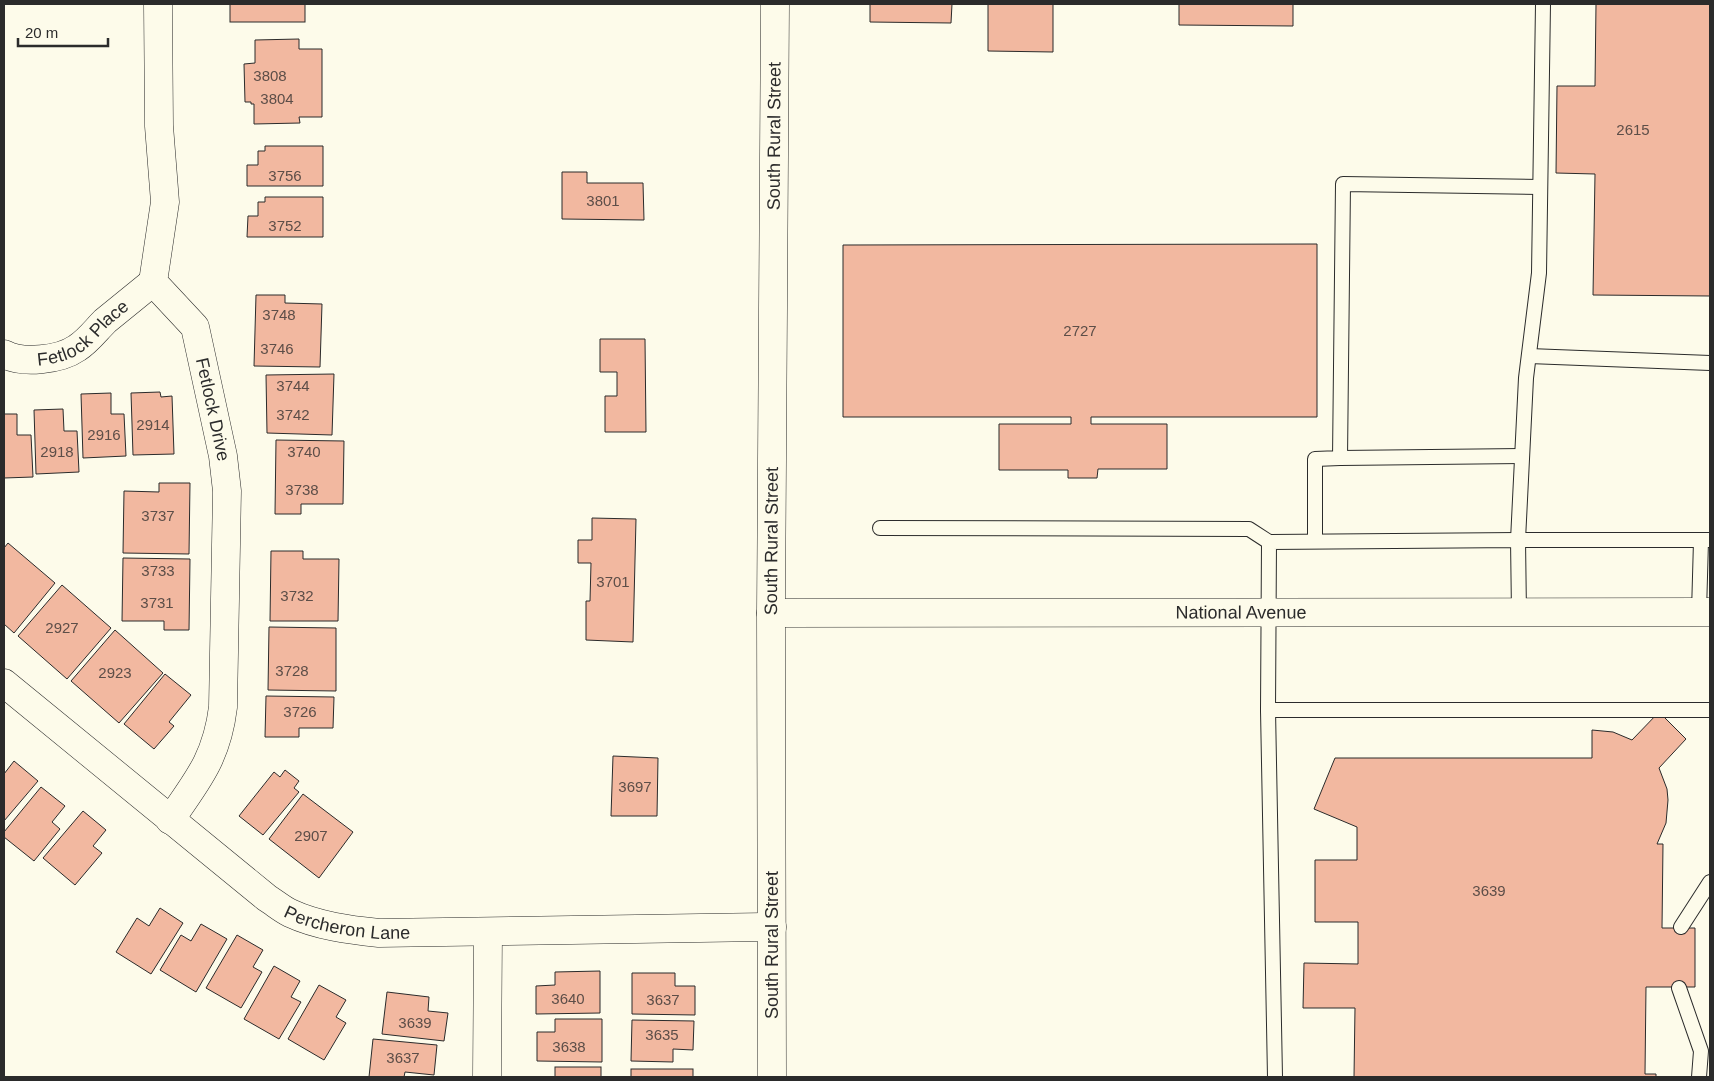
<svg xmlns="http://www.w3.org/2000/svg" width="1714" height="1081" font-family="Arial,sans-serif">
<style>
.building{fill:#f2b8a0;stroke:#2b2b2b}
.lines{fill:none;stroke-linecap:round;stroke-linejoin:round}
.lane-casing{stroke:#2b2b2b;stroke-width:16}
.street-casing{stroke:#2b2b2b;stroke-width:29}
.lane{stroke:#fdfbea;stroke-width:14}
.street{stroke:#fdfbea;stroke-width:28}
.labels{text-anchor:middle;stroke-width:4;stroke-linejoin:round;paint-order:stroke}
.number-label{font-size:15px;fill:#5d4e48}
.street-label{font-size:18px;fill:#2b2b2b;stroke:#fdfbea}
</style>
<rect width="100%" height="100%" fill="#fdfbea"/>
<!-- building -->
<g class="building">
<rect x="230" y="4" width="75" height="18"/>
<path d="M870 4H952L951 23 870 22Z"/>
<path d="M988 4H1053V52L988 51Z"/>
<path d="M1179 4H1293V26L1179 25Z"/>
<path d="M1596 4H1710V296L1593 295 1595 174 1556 173 1557 86H1595Z"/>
<path d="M299 39V49H322V117H299L300 123 254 124V104H251V102H245L244 64 255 63V40Z"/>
<path d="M265 146H323V186H247V165H258V151H265Z"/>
<path d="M562 172H587V183H643L644 220 562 219Z"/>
<path d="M265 197H323V237H247L248 216H258V202H265Z"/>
<path d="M1317 244V417H1091V424H1167V469H1098L1097 478H1068V470H999V424H1071V417H843V245Z"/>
<path d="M256 295H285V303L322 304 320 367 254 366Z"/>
<path d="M600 339H645L646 432H605V396H617V372H600Z"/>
<path d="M334 374 332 435 267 433 266 375Z"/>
<path d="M160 392 161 397 172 396 174 454 133 455 131 393Z"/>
<path d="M111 393V414H124L126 456 83 458 81 394Z"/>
<path d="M63 409 64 431H77L79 472 36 474 34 410Z"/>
<path d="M4 414H17V435H31L33 477 4 478Z"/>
<path d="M276 440 344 441 343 504H301V514H275Z"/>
<path d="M159 483H190L189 554 123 553 124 491 159 492Z"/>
<path d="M592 518 636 519 633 642 586 640V601H590L591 563H578V540H592Z"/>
<path d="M8 543 55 583 14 633 4 624V548Z"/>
<path d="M271 551H303V559H339L338 621H270Z"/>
<path d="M123 558 190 559 189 630H164V621H122Z"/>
<path d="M62 585 111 628 67 679 18 636Z"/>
<path d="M269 627 336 628V691L268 690Z"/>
<path d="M115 630 163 673 119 723 71 681Z"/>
<path d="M165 674 191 695 169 722 174 726 154 749 124 724Z"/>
<path d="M266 696 334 697 333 728H299V737H265Z"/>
<path d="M1659 712 1686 739 1659 768 1667 789 1668 800 1666 823 1657 844H1663L1662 928H1695V987H1646L1645 1074H1656V1077H1354L1355 1008H1303L1304 963 1358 964V922H1315V860H1357V827L1314 809 1335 758H1592V730L1613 732 1632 740Z"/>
<path d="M613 756 658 758 657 816H611Z"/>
<path d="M14 761 38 781 4 821V774Z"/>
<path d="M285 770 299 781 294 788 299 792 263 835 239 816 274 772 280 777Z"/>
<path d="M41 787 65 806 52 822 60 829 34 861 4 837V832Z"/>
<path d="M303 794 353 832 319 878 269 839Z"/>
<path d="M83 811 106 830 93 846 102 853 75 885 43 858Z"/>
<path d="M160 908 183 923 151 974 116 952 137 918 149 926Z"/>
<path d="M201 924 227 939 196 992 160 970 181 935 191 941Z"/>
<path d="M237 935 263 950 253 967 262 972 241 1008 206 988Z"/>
<path d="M274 966 300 981 291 997 301 1002 279 1039 244 1019Z"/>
<path d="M600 971V1013L536 1014V986L555 985V972Z"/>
<path d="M632 973H675V986H695V1015L632 1014Z"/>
<path d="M319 985 346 1000 336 1017 346 1023 324 1060 288 1039Z"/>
<path d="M387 992 429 997 428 1011 448 1013 444 1041 382 1034Z"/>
<path d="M555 1019H602V1062L537 1061V1032H555Z"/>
<path d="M632 1020 694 1021 693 1050 673 1049V1062L631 1061Z"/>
<path d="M373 1039 437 1045 434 1075 405 1072 404 1077H369Z"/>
<rect x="555" y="1067" width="46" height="10"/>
<rect x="631" y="1069" width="62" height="8"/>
</g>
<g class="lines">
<defs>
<g id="lane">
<path d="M1543 4 1539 273 1526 378 1518 540H1710"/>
<path d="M1529 356 1710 363"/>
<path d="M1340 458 1522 456"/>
<path d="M880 528 1249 529 1269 542"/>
<path d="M1315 541V459L1340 458 1343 184 1540 187"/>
<path d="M1699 612 1701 541"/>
<path d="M1268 710H1710"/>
<path d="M1681 927 1710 882"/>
<path d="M1679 988 1701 1051 1699 1077"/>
<path d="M1275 1077 1268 710 1269 542 1518 540 1519 613"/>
</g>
<g id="street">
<path id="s1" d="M158 4 159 126 165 202 153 282 195 327 223 456 227 491 223 707C217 757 198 780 170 820"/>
<path id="s2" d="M4 354C22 364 60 360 77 348 88 341 96 330 105 321 121 308 137 295 153 282"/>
<path id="s3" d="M771 613 1710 612"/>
<path id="s4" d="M4 683 267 898C275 903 282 909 290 913 318 926 350 930 379 933L772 927"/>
<path d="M487 1077 488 932"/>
<path id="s5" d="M772 1077 771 613 775 4"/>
</g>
</defs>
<!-- lane casing -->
<use href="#lane" class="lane-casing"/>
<!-- street casing -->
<use href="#street" class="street-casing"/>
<!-- lane -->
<use href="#lane" class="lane"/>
<!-- street -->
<use href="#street" class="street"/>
</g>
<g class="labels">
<!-- number labels -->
<g class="number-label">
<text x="270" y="81">3808</text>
<text x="277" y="104">3804</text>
<text x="1633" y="135">2615</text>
<text x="285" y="181">3756</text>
<text x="603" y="206">3801</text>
<text x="285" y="231">3752</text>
<text x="279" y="320">3748</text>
<text x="1080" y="336">2727</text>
<text x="277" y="354">3746</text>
<text x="293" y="391">3744</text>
<text x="293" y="420">3742</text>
<text x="153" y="430">2914</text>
<text x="104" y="440">2916</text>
<text x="57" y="457">2918</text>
<text x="304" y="457">3740</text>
<text x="302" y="495">3738</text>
<text x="158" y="521">3737</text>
<text x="158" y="576">3733</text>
<text x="613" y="587">3701</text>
<text x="297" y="601">3732</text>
<text x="157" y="608">3731</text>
<text x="62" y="633">2927</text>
<text x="292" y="676">3728</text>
<text x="115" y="678">2923</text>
<text x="300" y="717">3726</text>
<text x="635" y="792">3697</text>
<text x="311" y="841">2907</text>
<text x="1489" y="896">3639</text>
<text x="568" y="1004">3640</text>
<text x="663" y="1005">3637</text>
<text x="415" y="1028">3639</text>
<text x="662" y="1040">3635</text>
<text x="569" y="1052">3638</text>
<text x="403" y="1063">3637</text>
</g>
<!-- street labels -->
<g class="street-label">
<text dy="6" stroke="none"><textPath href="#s5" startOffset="941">South Rural Street</textPath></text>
<text dy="6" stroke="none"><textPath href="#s2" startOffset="88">Fetlock Place</textPath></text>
<text dy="6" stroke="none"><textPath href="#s1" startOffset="425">Fetlock Drive</textPath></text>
<text dy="6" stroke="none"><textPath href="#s5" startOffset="536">South Rural Street</textPath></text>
<text dy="6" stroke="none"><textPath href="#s3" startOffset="470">National Avenue</textPath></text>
<text dy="6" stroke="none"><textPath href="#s4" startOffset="426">Percheron Lane</textPath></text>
<text transform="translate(772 945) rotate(-90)" y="6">South Rural Street</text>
</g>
</g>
<!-- border -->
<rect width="1714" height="1081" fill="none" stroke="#2b2b2b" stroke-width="10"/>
<!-- scale -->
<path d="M18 38v8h90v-8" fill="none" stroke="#2b2b2b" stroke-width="2.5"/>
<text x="25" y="38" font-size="15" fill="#2b2b2b" stroke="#fdfbea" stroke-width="4" paint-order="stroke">20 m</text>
</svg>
